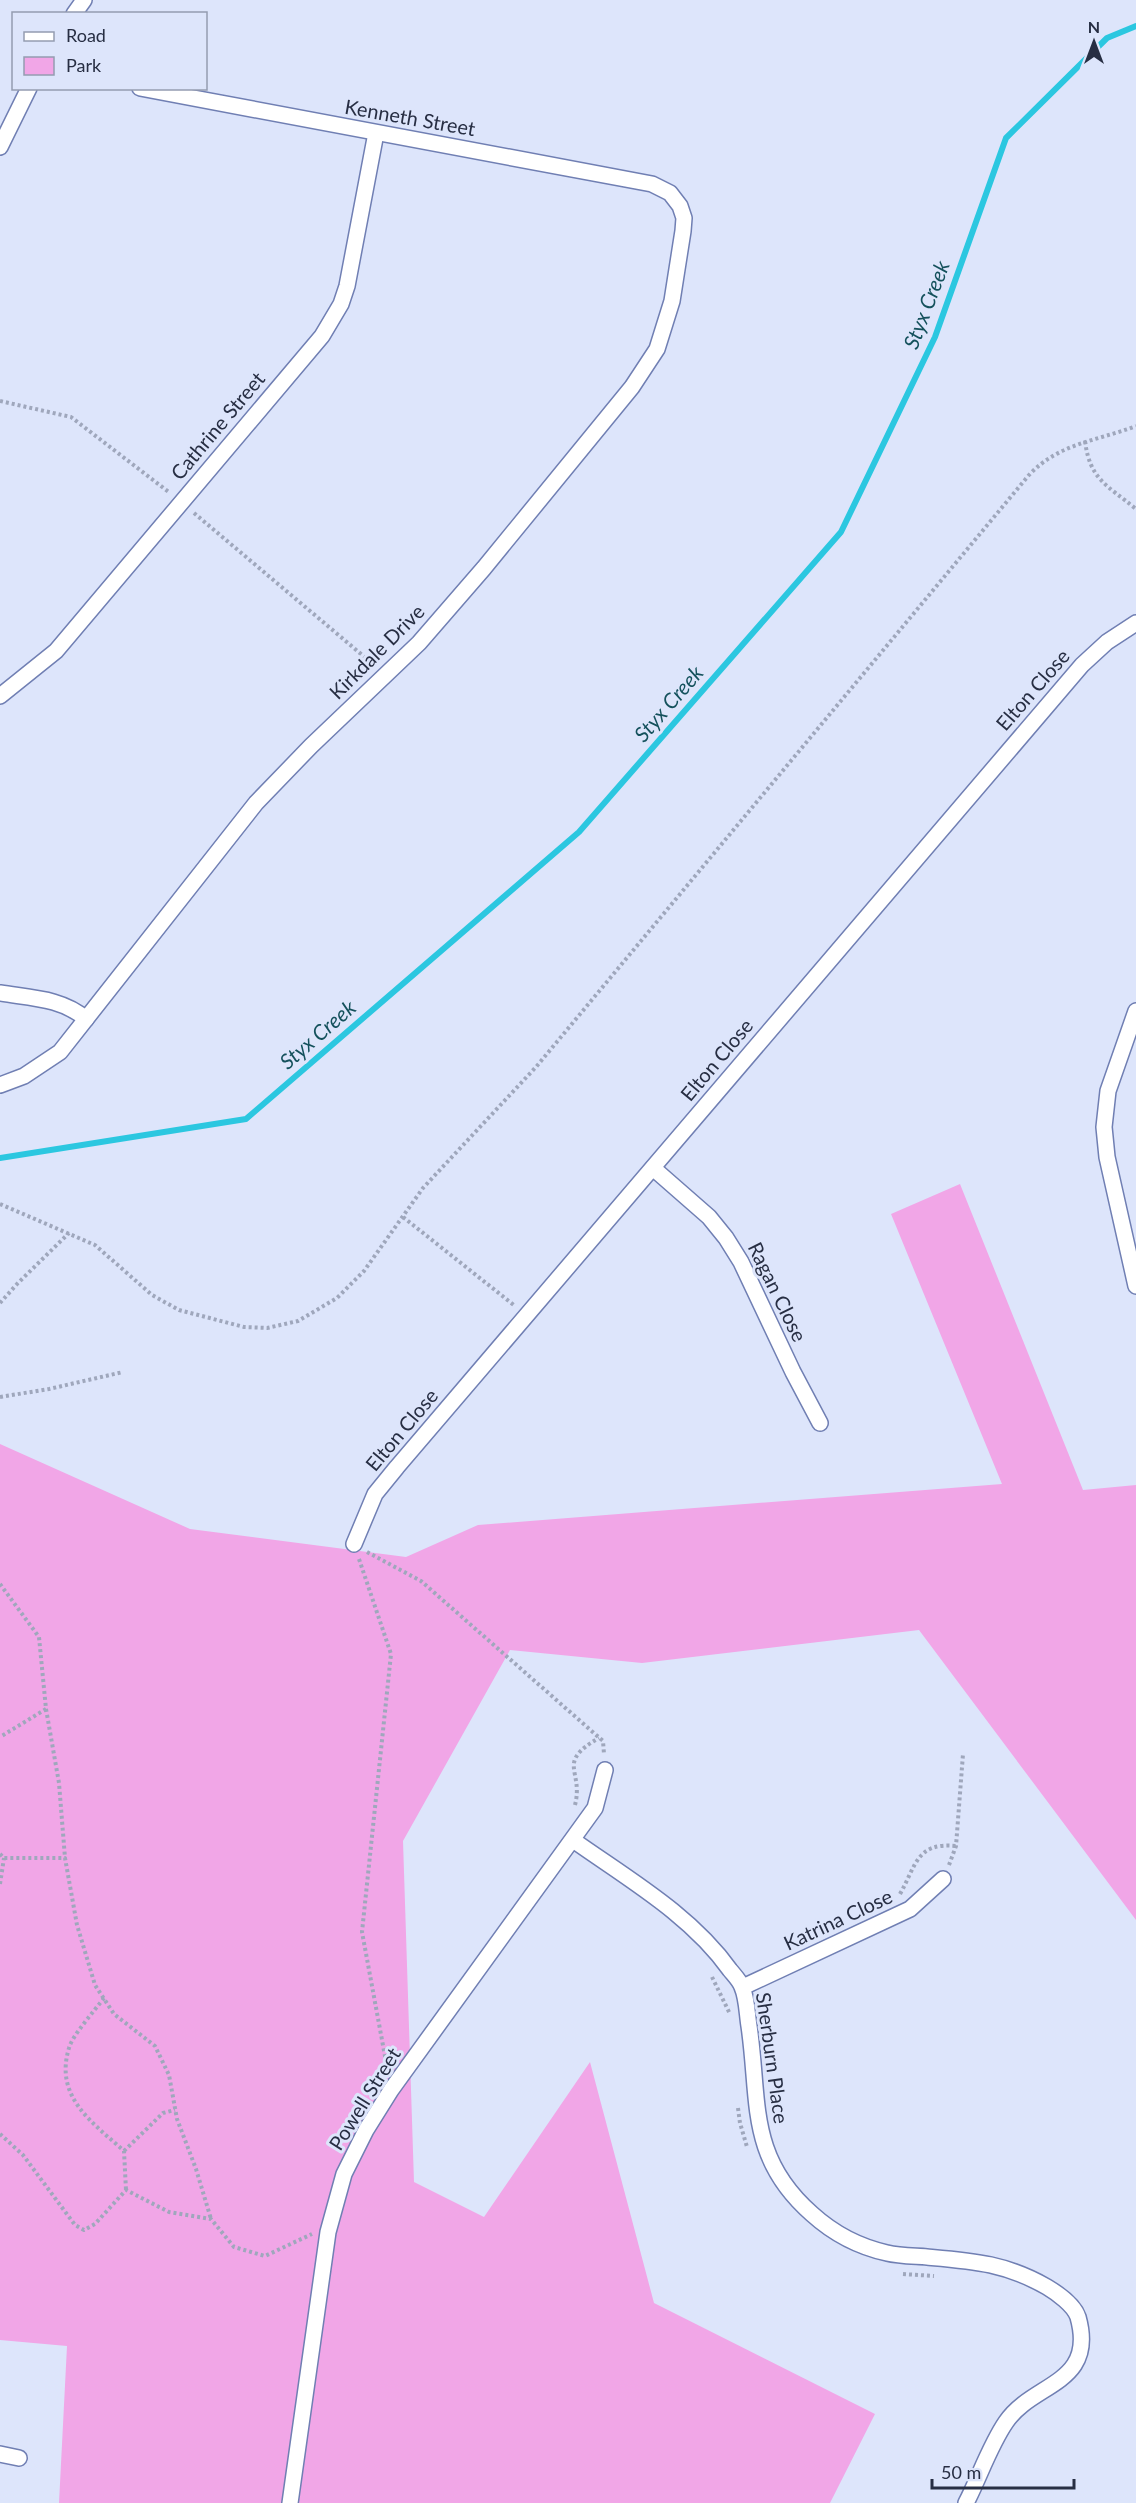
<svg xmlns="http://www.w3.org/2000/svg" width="1136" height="2503" font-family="Lato,sans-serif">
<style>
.green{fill:#f1a6e7}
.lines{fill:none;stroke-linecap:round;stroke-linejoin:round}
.stream{stroke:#2bc7e0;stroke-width:6}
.street-casing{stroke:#707fb3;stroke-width:18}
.path{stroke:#9fa7bc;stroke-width:4;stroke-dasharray:3 3;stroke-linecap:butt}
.street{stroke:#fff;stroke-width:15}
.labels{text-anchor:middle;stroke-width:6;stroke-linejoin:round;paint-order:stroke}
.street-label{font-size:20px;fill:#272e43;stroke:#dde5fb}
.water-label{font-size:21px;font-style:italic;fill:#14515c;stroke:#dde5fb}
</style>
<rect width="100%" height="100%" fill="#dde5fb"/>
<!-- green -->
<path class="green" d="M960 1184 1083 1490 1136 1485V1920L919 1630 642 1663 510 1650 403 1841 414 2182 484 2217 590 2062 654 2303 875 2414 830 2503H59L67 2346 0 2340V1444L190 1529 406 1557 478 1525 1002 1484 891 1214Z"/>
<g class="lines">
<!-- stream -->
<path class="stream" d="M0 1158 246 1119 579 832 841 532 935 337 1006 138 1107 38 1136 26"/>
<defs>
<g id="street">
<path d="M74 14 84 0"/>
<path d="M0 147 29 88"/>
<path d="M0 696 56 651 322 336 341 304 347 286 376 133"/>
<path d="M0 993C30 998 62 998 86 1019"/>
<path d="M1136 1011 1108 1091 1104 1127 1107 1157 1136 1286"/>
<path d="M0 1085 24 1076 60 1052 256 803 311 746 419 643 484 568 632 387 657 349 672 301 683 231 684 218 680 206 670 193 652 184 140 88"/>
<path d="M653 1168 709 1217 726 1238 741 1262 793 1372 820 1423"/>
<path d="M354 1544 375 1494 397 1467 1082 665 1107 642 1136 623"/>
<path d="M573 1840C628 1879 691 1915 730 1970 734 1975 740 1981 742 1987 747 1998 747 2014 749 2026 760 2101 747 2157 812 2214 833 2233 860 2247 887 2253 899 2256 914 2256 927 2257 973 2261 1005 2263 1047 2287 1057 2293 1074 2305 1078 2317 1097 2385 1033 2382 1006 2422 990 2445 979 2478 966 2503"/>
<path d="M743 1987 910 1909 943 1879"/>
<path d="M0 2454 19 2458"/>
<path d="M290 2503 328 2232 344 2174 366 2130 391 2090 595 1808 605 1770"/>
</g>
</defs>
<!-- street casing -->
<use href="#street" class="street-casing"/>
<!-- path -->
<g class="path">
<path d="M0 401 71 417 170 493"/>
<path d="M1085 441C1090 480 1107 485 1136 509"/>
<path d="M194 513 374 665"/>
<path d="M0 1204 95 1245 152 1295 179 1310 244 1327 267 1328 298 1321 337 1298 364 1271 423 1188 536 1067 1029 475C1059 443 1097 441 1136 426"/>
<path d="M403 1217 515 1306"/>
<path d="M0 1303 17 1284 69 1233"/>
<path d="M0 1397 49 1389 123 1372"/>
<path d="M367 1552 421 1581 603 1741 604 1754"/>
<path d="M359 1559 391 1654 362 1932 387 2067"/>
<path d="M0 1584 39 1637 46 1709 0 1737"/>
<path d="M46 1709 59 1783 65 1858"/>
<path d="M575 1805C584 1770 555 1763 599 1738"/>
<path d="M0 1854 4 1858H65L77 1925 95 1985 114 2014 155 2046 169 2075 177 2119 196 2169 211 2219"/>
<path d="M949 1865 956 1846 963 1754"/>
<path d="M0 1884 4 1858"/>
<path d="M900 1894C916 1866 916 1842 956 1846"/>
<path d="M712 1977 730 2014"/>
<path d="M104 1998C95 2010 72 2036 69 2048 54 2097 92 2122 124 2151L126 2190"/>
<path d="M738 2108 740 2123 747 2147"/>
<path d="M0 2134 23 2155 75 2225 84 2230 95 2224 126 2190 169 2212 211 2219 234 2247 265 2256 312 2234"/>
<path d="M124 2151 163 2113 175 2110"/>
<path d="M903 2274 934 2276"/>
</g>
<!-- street -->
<use href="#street" class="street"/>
</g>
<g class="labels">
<!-- street labels -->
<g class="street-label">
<text transform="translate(410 118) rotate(10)" y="7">Kenneth Street</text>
<text transform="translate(218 426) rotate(-50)" y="7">Cathrine Street</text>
<text transform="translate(377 652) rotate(-45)" y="7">Kirkdale Drive</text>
<text transform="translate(1033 690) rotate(-49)" y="7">Elton Close</text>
<text transform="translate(717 1060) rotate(-50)" y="7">Elton Close</text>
<text transform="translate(777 1292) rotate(64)" y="7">Ragan Close</text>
<text transform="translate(402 1430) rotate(-50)" y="7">Elton Close</text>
<text transform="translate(838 1920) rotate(-25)" y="7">Katrina Close</text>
<text transform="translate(772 2058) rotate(82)" y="7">Sherburn Place</text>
<text transform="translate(365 2099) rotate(-58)" y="7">Powell Street</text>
</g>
<!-- water labels -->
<g class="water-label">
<text transform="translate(927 305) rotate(-69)" y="7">Styx Creek</text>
<text transform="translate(669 704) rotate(-49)" y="7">Styx Creek</text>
<text transform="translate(318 1035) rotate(-41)" y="7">Styx Creek</text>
</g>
</g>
<!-- legend -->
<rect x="12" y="12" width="195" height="78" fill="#dde5fb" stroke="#949cb1" stroke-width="1.5"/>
<rect x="24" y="32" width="30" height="9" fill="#ffffff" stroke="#949cb1" stroke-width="1.5"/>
<text x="66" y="42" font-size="18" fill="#272e43">Road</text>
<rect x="24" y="57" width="30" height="18" fill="#f1a6e7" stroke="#949cb1" stroke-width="1.5"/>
<text x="66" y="72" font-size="18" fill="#272e43">Park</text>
<!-- north arrow -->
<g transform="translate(1094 42)" stroke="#dde5fb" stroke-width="4.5" paint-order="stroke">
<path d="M0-4.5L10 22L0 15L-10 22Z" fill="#272e43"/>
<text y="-9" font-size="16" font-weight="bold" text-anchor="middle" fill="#272e43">N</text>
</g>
<!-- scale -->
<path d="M932 2479v9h142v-9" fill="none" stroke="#272e43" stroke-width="3"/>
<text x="941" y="2479" font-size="18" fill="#272e43" stroke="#dde5fb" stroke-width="4.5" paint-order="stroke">50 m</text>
</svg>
